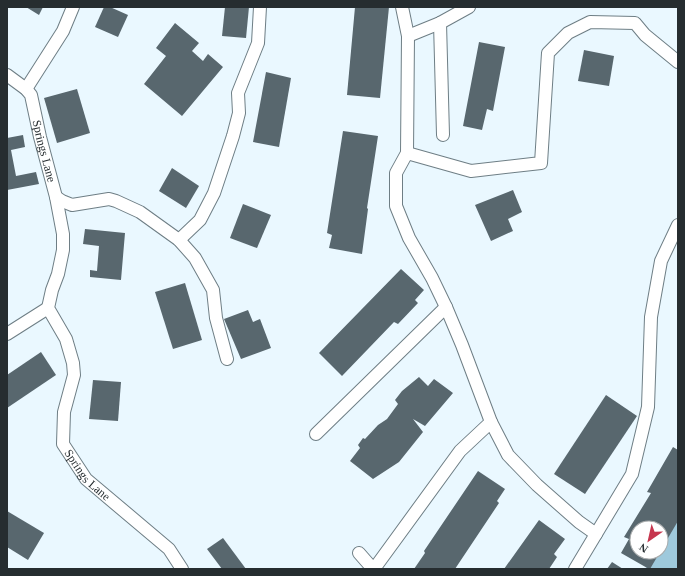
<svg xmlns="http://www.w3.org/2000/svg" width="685" height="576" font-family="Georgia,serif">
<style>
.green{fill:#9ec9dc}
.building{fill:#58676e}
.lines{fill:none;stroke-linecap:round;stroke-linejoin:round}
.street-casing{stroke:#6e7e85;stroke-width:14}
.street{stroke:#fff;stroke-width:12}
.labels{text-anchor:middle;stroke-width:4;stroke-linejoin:round;paint-order:stroke}
.street-label{font-size:12px;fill:#262d30;stroke:#fff}
</style>
<rect width="100%" height="100%" fill="#eaf8ff"/>
<!-- green -->
<path class="green" d="M678 518V569H645L656 552H661V544Z"/>
<!-- building -->
<g class="building">
<path d="M26 7H43L39 15Z"/>
<path d="M104 7H110L128 15 118 37 95 27Z"/>
<path d="M225 7H249L246 38 222 36Z"/>
<path d="M355 7H389L380 98 347 95Z"/>
<path d="M175 23 199 43 192 51 203 61 208 54 223 67 182 116 144 84 166 56 156 48Z"/>
<path d="M479 42 505 47 493 111 487 109 482 130 463 126Z"/>
<path d="M584 50 614 56 609 86 578 81Z"/>
<path d="M266 72 291 78 279 147 253 142Z"/>
<path d="M77 89 90 133 57 143 44 98Z"/>
<path d="M343 131 378 136 367 208 368 209 362 254 329 248 332 235 327 233Z"/>
<path d="M23 135 25 147 11 150 16 176 36 172 39 184 7 190V138Z"/>
<path d="M172 168 199 186 186 208 159 191Z"/>
<path d="M513 190 522 212 508 219 513 231 491 241 475 205Z"/>
<path d="M243 204 271 215 257 248 230 238Z"/>
<path d="M85 229 125 233 121 280 90 277V270L97 271 99 246 83 244Z"/>
<path d="M401 269 424 290 415 300 418 303 398 324 394 322 342 376 319 353Z"/>
<path d="M185 283 202 340 173 349 155 292Z"/>
<path d="M248 310 253 322 260 319 271 348 241 359 224 319Z"/>
<path d="M41 352 56 375 7 408V375Z"/>
<path d="M419 377 428 386 434 379 453 393 425 426 413 419 423 432 399 462 373 479 350 461 360 448 358 445 363 438 365 439 378 425 387 419 398 404 395 400 402 391Z"/>
<path d="M93 380 121 382 118 421 89 419Z"/>
<path d="M606 395 637 416 585 494 554 474Z"/>
<path d="M673 447 678 450V521L661 550V528H637V552H660L650 569H649L621 553 629 539 624 537 651 493 647 492Z"/>
<path d="M478 471 505 489 497 501 499 503 455 569H414L425 553 424 551Z"/>
<path d="M7 511 44 533 28 560 7 547Z"/>
<path d="M539 520 565 539 554 554 557 557 549 569H504Z"/>
<path d="M223 538 246 569H222L207 549Z"/>
<path d="M612 562 623 569H607Z"/>
</g>
<g class="lines">
<defs>
<g id="street">
<path d="M402 7 408 36 407 153 396 173V206L409 238 432 278 446 307 462 345 491 422"/>
<path d="M440 23 443 135"/>
<path d="M408 36 440 23 469 7"/>
<path id="s1" d="M7 75 26 89 31 95 40 137 56 197 63 234V250L58 274 52 290 48 308 66 339 73 363 74 375 64 412 63 444 86 479 169 549 182 569"/>
<path d="M26 89 63 31 73 7"/>
<path d="M407 153 471 171 541 163 548 53 568 33 590 22 635 23 645 35 678 62"/>
<path d="M56 197 62 201 72 205 109 199 116 201 140 212 179 240 195 258 213 290 216 318 227 359"/>
<path d="M179 240 200 220 214 193 233 136 239 113 238 93 258 43 260 7"/>
<path d="M7 334 48 308"/>
<path d="M316 434 446 307"/>
<path d="M359 553 373 569"/>
<path d="M374 569 460 451 491 422 508 455 537 485 579 522 596 534"/>
<path d="M575 569 632 474 648 407 651 317 661 261 678 225"/>
</g>
</defs>
<!-- street casing -->
<use href="#street" class="street-casing"/>
<!-- street -->
<use href="#street" class="street"/>
</g>
<g class="labels">
<!-- street labels -->
<g class="street-label">
<text dy="4" stroke="none"><textPath href="#s1" startOffset="89">Springs Lane</textPath></text>
<text dy="4" stroke="none"><textPath href="#s1" startOffset="433">Springs Lane</textPath></text>
</g>
</g>
<!-- border -->
<rect width="685" height="576" fill="none" stroke="#262d30" stroke-width="16"/>
<!-- north arrow -->
<g transform="translate(649 540) rotate(214)"><circle r="19" fill="#ffffff" stroke="#a8abac"/>
<path d="M0-3L7 15L0 10L-7 15Z" fill="#c6364e"/>
<text y="-6" font-size="11" font-weight="bold" text-anchor="middle" fill="#262d30">N</text>
</g>
</svg>
